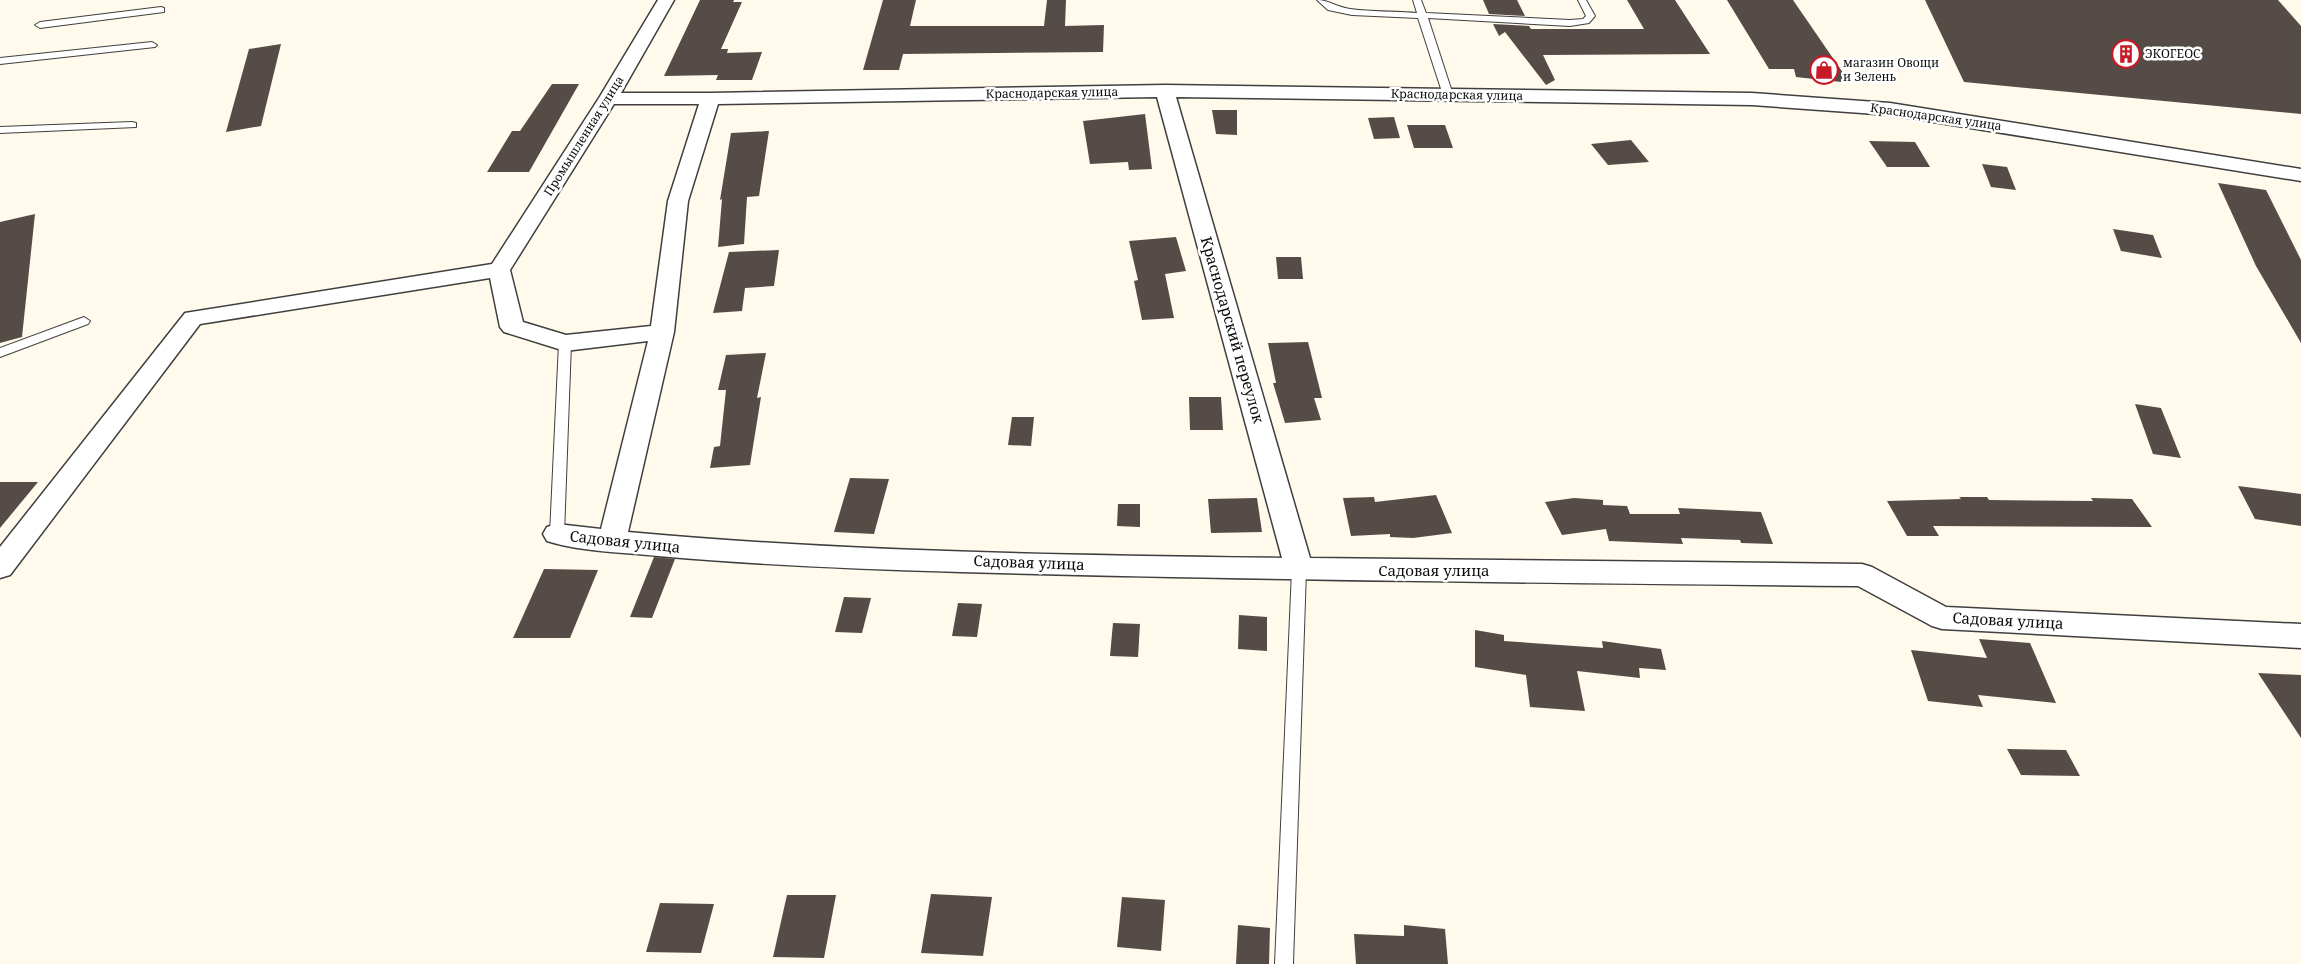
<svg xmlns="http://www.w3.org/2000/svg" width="2301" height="964" font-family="'Noto Serif',serif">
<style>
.building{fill:#554c47}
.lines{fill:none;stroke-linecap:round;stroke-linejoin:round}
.service-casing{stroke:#3f3f3f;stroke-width:2}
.minor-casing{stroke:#3f3f3f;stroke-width:3}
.service{fill:#fff;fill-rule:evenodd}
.minor{fill:#fff;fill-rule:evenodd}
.labels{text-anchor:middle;stroke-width:5;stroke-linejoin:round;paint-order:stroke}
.far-poi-label{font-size:12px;fill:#0c0c0c;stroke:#fff;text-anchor:start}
.far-street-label{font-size:12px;fill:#0c0c0c;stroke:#fff}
.street-label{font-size:15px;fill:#0c0c0c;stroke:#fff}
</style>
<rect width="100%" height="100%" fill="#fffaeb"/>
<!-- building -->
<g class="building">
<path d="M700 0H734L733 2H742L721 49H728L727 53 762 52 752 80H716L718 75 664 76Z"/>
<path d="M883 0H916L910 26H1044L1047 0H1066L1065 26 1104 25 1103 52 903 54 899 70H863Z"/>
<path d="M1483 0H1517L1525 16 1489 14Z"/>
<path d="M1627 0H1675L1710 54 1543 55 1555 80 1546 85 1505 32 1499 36 1493 24 1529 26 1531 29H1644Z"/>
<path d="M1727 0H1793L1850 83 1796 77 1794 69H1769Z"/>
<path d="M1925 0H2278L2301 26V114L1964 82Z"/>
<path d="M281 44 261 126 226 132 249 49Z"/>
<path d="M552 84H579L529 172H487L512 131H520Z"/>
<path d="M1212 110H1237V135L1216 134Z"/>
<path d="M1145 114 1152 169 1129 170 1128 162 1090 164 1083 121Z"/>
<path d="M1394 117 1400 138 1374 139 1368 118Z"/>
<path d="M1407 125H1445L1453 148H1414Z"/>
<path d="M769 131 759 196 747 197 744 244 718 247 722 199 720 200 731 133Z"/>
<path d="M1631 140 1649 162 1608 165 1591 144Z"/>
<path d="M1869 141 1915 142 1930 167H1887Z"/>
<path d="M1982 164 2007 167 2016 190 1991 187Z"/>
<path d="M2218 183 2266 190 2301 260V343L2256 266Z"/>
<path d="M35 214 22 337 0 343V222Z"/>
<path d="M2113 229 2153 235 2162 258 2121 251Z"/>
<path d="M1176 237 1186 271 1165 274 1174 318 1142 320 1134 281 1138 280 1129 241Z"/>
<path d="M779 250 774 286 745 288 742 311 713 313 729 252Z"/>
<path d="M1276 257H1301L1303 279H1278Z"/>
<path d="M1308 342 1322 398H1314L1321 420 1285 423 1273 383H1276L1268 343Z"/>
<path d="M766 353 757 398 761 397 750 465 710 468 714 447 720 446 726 390H718L726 355Z"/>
<path d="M1189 397H1221L1223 430H1190Z"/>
<path d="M2135 404 2161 408 2181 458 2153 454Z"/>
<path d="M1012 417H1034L1031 446 1008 445Z"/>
<path d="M850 478 889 479 874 534 834 532Z"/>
<path d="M0 482H38L0 528Z"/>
<path d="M2238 486 2301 494V526L2255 519Z"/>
<path d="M1436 495 1452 533 1413 538 1390 537V534L1351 536 1343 498 1374 497 1375 502Z"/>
<path d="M1959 497H1987L1989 500 2093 501 2091 498 2132 499 2152 527 1933 526 1939 536H1907L1887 501 1961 499Z"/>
<path d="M1257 498 1262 532 1211 533 1208 499Z"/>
<path d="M1574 498 1603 500V505L1627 506 1630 514H1680L1678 508 1761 512 1773 544 1741 543 1740 540 1681 538 1683 544 1609 541 1606 529 1562 535 1545 502Z"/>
<path d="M1118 504H1140V527L1117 526Z"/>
<path d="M654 557 675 559 652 618 630 617Z"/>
<path d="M544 569 598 570 570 638H513Z"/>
<path d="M844 597 871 598 862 633 835 632Z"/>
<path d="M958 603 982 604 977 637 952 636Z"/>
<path d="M1239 615 1267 617V651L1238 649Z"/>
<path d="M1113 623 1140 624 1138 657 1110 656Z"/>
<path d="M1475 630 1504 635V641L1603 648 1602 641 1661 649 1666 670 1639 668 1640 678 1577 671 1585 711 1530 707 1526 675 1475 667Z"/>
<path d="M1979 639 2030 643 2056 703 1978 695 1983 707 1928 701 1911 650 1987 658Z"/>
<path d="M2258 673 2301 675V738Z"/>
<path d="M2007 749 2066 750 2080 776 2021 775Z"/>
<path d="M931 894 992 897 983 956 921 953Z"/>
<path d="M787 895H836L824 958 773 957Z"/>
<path d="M1122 897 1165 900 1161 951 1117 947Z"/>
<path d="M660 903 714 904 701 953 646 952Z"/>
<path d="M1238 925 1270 928 1269 964H1236Z"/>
<path d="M1404 925 1445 929 1448 964H1356L1354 934 1404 936Z"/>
</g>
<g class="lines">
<defs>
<g id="service">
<path d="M1317 0C1329 0 1336 7 1350 9 1371 12 1395 11 1417 13L1413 0H1421L1426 13 1570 20 1583 19 1586 16 1578 0H1586L1595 16 1589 23 1570 26 1428 18 1453 95 1448 98 1443 95 1418 18 1352 15 1328 10Z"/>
<path d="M161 7 164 8V12L40 28 35 25 40 22Z"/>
<path d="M152 42 157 45 155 47 0 64V58Z"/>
<path d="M132 122 136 123V127L0 133V127Z"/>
<path d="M84 317 90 321 88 324 0 357V348Z"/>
<path d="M565 339 571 343 564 534 562 538H552L550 534 559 343Z"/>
<path d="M1299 564 1304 566 1306 570 1293 964H1275L1292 570 1294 566Z"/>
</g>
<path id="minor" d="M658 0H674L621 93H710L1165 85 1752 93 1890 103 2301 169V181L1890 115 1752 105 1176 97 1310 558 1862 564 1872 567 1946 607 2301 624V648L1942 629 1932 626 1858 586C1558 583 1260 580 961 572 860 569 759 565 658 556 622 552 582 552 547 541L543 534 547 527 557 524 601 529 648 341 565 351 504 332 500 327 490 278 200 324 10 575 0 578V547L185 313 492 264 599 98ZM1157 97 1282 558C1064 555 845 552 628 532L674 332 688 201 718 104ZM614 104H699L668 201 651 326 566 335 523 322 510 270Z"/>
</defs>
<!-- service casing -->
<use href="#service" class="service-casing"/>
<!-- minor casing -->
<use href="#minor" class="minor-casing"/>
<!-- service -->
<use href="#service" class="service"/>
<!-- minor -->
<use href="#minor" class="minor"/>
</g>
<!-- icons -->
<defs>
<symbol id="building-ring" viewBox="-11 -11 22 22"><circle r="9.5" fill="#fff" stroke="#c61a27" stroke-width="1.5"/><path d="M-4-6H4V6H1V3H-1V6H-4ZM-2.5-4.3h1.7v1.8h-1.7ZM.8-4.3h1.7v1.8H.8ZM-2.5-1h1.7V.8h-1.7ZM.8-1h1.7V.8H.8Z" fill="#c61a27"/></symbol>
<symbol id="shop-ring" viewBox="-11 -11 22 22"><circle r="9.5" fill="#fff" stroke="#c61a27" stroke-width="1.5"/><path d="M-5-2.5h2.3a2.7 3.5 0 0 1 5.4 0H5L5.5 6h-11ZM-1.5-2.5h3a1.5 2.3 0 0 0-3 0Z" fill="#c61a27"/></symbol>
</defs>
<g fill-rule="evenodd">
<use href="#building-ring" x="2110" y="38" width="32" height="32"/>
<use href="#shop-ring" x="1808" y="54" width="32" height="32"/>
</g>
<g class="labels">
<!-- far-poi labels -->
<g class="far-poi-label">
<text x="2145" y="58">ЭКОГЕОС</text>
<text x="1843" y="67">магазин Овощи<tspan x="1843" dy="14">и Зелень</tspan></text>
</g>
<!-- far-street labels -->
<g class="far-street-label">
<text transform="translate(1052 93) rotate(-1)" y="4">Краснодарская улица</text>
<text transform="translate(1457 95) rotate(1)" y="4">Краснодарская улица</text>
<text transform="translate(1936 117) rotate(8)" y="4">Краснодарская улица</text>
<text transform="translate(584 136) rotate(-58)" y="4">Промышленная улица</text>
</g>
<!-- street labels -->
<g class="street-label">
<text transform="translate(1232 330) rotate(74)" y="5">Краснодарский переулок</text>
<text transform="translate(625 542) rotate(6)" y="5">Садовая улица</text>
<text transform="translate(1029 563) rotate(2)" y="5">Садовая улица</text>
<text x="1434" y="576">Садовая улица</text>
<text transform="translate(2008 621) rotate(3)" y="5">Садовая улица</text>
</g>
</g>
</svg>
